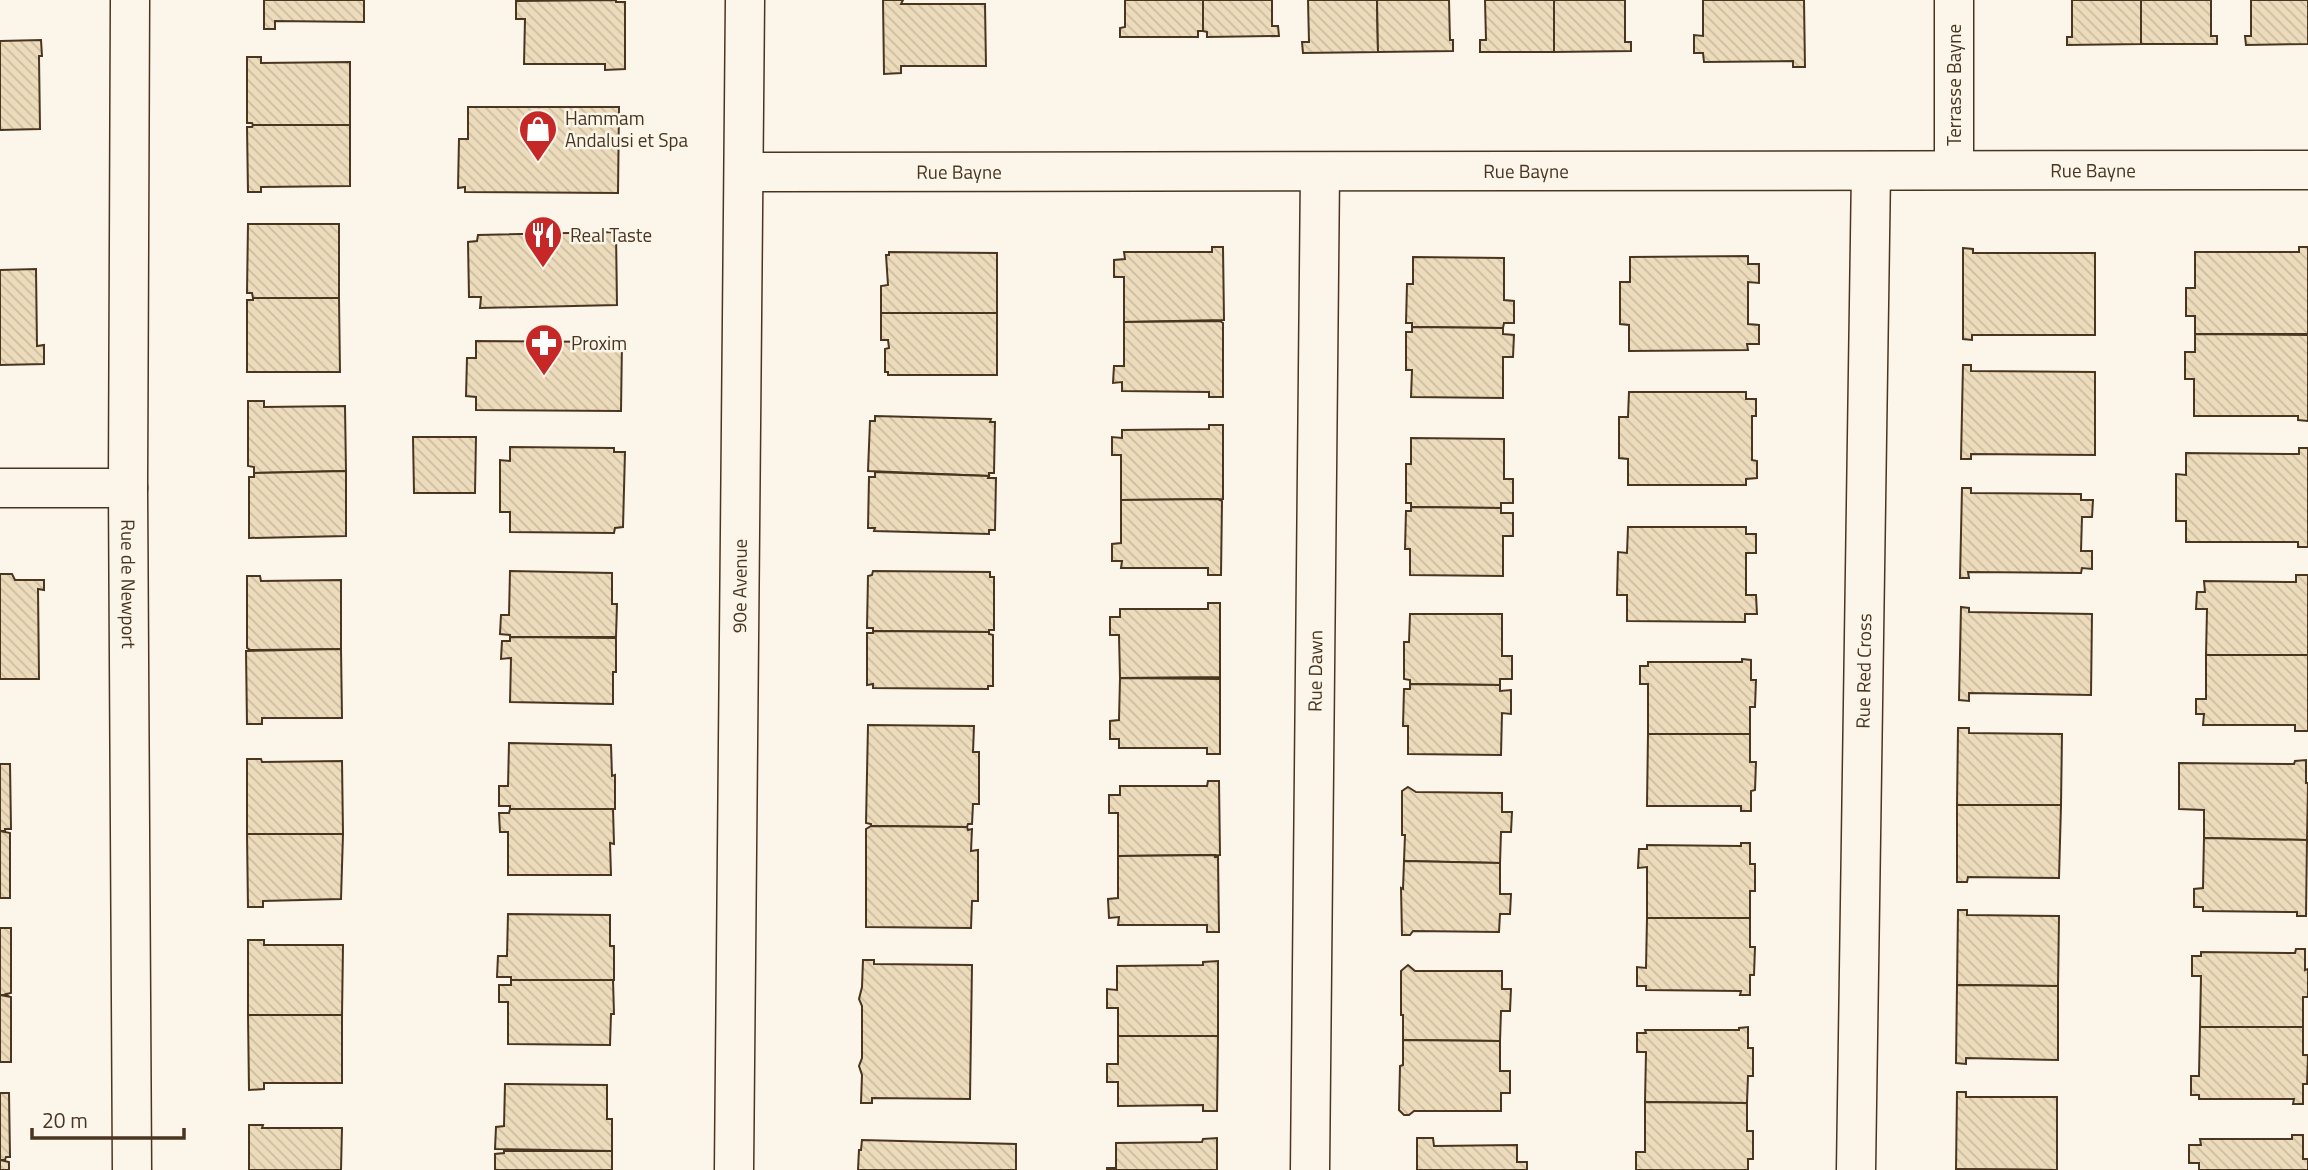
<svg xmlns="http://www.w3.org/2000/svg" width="2308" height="1170" font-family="'Titillium Web',sans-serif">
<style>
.building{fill:url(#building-back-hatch);stroke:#4a3520;stroke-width:2}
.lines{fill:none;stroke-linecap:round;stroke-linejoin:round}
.street-casing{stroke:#4a3520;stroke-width:41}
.secondary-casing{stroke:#4a3520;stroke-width:41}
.street{stroke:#fbf6e9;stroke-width:38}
.secondary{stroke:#fbf6e9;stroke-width:38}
.labels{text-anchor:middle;stroke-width:5;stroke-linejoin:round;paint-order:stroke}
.street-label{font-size:19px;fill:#4a3520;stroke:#fbf6e9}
.poi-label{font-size:19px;fill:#4a3520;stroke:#fbf6e9;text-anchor:start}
</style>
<defs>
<pattern id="building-back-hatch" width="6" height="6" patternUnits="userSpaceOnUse" patternTransform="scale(1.75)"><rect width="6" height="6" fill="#ecdcbc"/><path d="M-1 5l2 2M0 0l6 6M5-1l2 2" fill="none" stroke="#ccbda1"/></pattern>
</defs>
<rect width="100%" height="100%" fill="#fbf6e9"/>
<!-- building -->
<g class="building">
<path d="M264 0H364V22L275 21V29H264Z"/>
<path d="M616 0V2H625V69L605 70V64H524L525 19H516V1Z"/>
<path d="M883 0H903L901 4H985L986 66H901V73L884 74Z"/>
<path d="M1125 0H1203V31H1198V37H1120V28L1125 27Z"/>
<path d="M1203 0H1272V26H1278L1279 36 1207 37V32L1203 31Z"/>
<path d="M1308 0H1377L1378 52 1303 53 1302 42H1309Z"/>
<path d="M1377 0H1449L1450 40H1453V51L1378 52Z"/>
<path d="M1485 0H1554V52H1480V40H1486Z"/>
<path d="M1554 0H1625V42H1631V51L1554 52Z"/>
<path d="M1703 0H1804L1805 67H1793V61L1704 62 1703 53H1694V35L1703 36Z"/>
<path d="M2072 0H2141V44L2067 45V37H2072Z"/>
<path d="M2141 0H2211V36H2217V44H2141Z"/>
<path d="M2251 0H2308V44L2246 45 2245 36H2251Z"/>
<path d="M41 40 42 56H39L40 129 0 130V41Z"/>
<path d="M247 57H261V63L350 62V125H253L252 123H247Z"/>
<path d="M468 107H619L618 193 465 192V187L458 188 459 139H468Z"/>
<path d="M253 125H350V186L261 187V192H248L247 127H252Z"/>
<path d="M248 224H339V298H253L252 293H247Z"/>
<path d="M616 232 617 305 480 308 481 297H469L468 242 477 241 478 235Z"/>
<path d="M1212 247H1223L1224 320 1124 322V277H1114V260L1125 259 1124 252H1212Z"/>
<path d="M2299 247H2308V334H2195V316H2186V288H2195V252H2299Z"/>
<path d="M1963 248 1973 249V253H2095V335H1972V340L1963 339Z"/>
<path d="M889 252 997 253V313H881V286L888 285 886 255H889Z"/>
<path d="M1748 256V264H1759V283L1748 282V324L1759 325V344H1747L1748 350 1629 351V325L1620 324V282H1630V257Z"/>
<path d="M1413 257 1504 258V300L1514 301V323H1504L1503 328 1412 327V323H1406L1407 284H1413Z"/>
<path d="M36 269 37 346 44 345V364L0 365V270Z"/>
<path d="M253 298H339L340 372H247V300H253Z"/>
<path d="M881 313H997V375H888V372H885V349L889 348 888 340H881Z"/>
<path d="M1220 321 1223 323V397H1209V392L1122 391V382L1113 383 1114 366H1124V322Z"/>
<path d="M1412 327 1503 328V334L1514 335 1513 357H1503V398L1411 397 1412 370H1406V332H1412Z"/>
<path d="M2195 334 2308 335V421L2298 420V416H2194V379H2185V352H2195Z"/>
<path d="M476 341 622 342 621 411 476 410V397L466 396 467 358H476Z"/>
<path d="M1963 365H1971V371L2095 372V455L1971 454V459H1961Z"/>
<path d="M1629 392H1746V399H1756V416H1752V460L1757 461V478L1746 479V485H1628V459L1619 458V417H1628Z"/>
<path d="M248 401H264V407L345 406 346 471 254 473V467L248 466Z"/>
<path d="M875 416 991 419 990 422H995L994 473H989V476L868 471 870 421H875Z"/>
<path d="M1209 425H1223V499L1121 500V455H1112V437L1122 438V430L1209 429Z"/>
<path d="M413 437H476L475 493H414Z"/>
<path d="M1411 438 1504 439V479H1513V503H1501V508L1411 507V503H1406V464H1411Z"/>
<path d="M510 447 614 448V452H625L623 527 615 528 614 533 510 532V512H500V460L510 461Z"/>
<path d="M2299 448H2308V547H2298V542H2186V521H2176V474L2186 475V453L2299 454Z"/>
<path d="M346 471V536L249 538V477H254V473Z"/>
<path d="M875 472 989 476 988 478H996L995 530H989V534L874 531 875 528H868L869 477H875Z"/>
<path d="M1962 488H1971V493L2081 494V500H2093L2092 517H2082L2081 551H2092V569L2082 568 2081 573 1968 572 1969 578H1960Z"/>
<path d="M1218 499 1222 501 1221 575H1208V568H1121L1122 561H1112V544L1121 543V500Z"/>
<path d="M1411 507 1501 508V513H1513V536H1503V576L1410 575V549H1405L1406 511H1411Z"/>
<path d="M1628 527H1746V534H1756V553H1746V595H1756L1757 614H1745V622L1627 621V595H1617L1618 552 1627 553Z"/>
<path d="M510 571 612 573V604H617L616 637H510V635L500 634 501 615H509Z"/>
<path d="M873 571 990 572V577H994V630H989V632L873 631V628H867L868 576 872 575Z"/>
<path d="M0 574H12L15 580H44V590L38 589 39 679H0Z"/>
<path d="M2296 575H2308V655H2206L2207 609H2196L2197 592H2205L2204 581 2296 582Z"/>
<path d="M247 576H260L261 581 341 580V649L250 650 247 648Z"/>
<path d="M1208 603H1220V677L1120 678 1119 635H1110V617H1120V609H1208Z"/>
<path d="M1961 607 1969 608V612L2092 614 2091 695 1969 693V701L1959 700Z"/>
<path d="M1410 614H1502V656H1512V679H1500V685L1410 684V680L1404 679V642H1409Z"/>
<path d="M873 631 989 632V634L993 635V686H988V689L873 688V684L867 685V633H873Z"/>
<path d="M510 637 615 638 616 639V672H613V704L510 702 511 658 501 659 502 641H510Z"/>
<path d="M341 649 342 718H262V724H247L246 651Z"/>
<path d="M2206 655H2308V731H2295V725H2203L2204 714H2196V699H2206Z"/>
<path d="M1742 659 1751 660V680H1756L1755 707H1750V734H1648V684H1640V666H1648V662H1742Z"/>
<path d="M1120 678 1220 679V754H1207V748H1119V739H1110V721L1119 720Z"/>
<path d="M1410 684 1500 685V691L1511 690V714L1502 713 1501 755 1408 754V726H1403L1404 689H1410Z"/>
<path d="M868 725 974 726 973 752H979V804H973L972 824H968L967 827 871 826V824L866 823Z"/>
<path d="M1958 728H1969V733L2062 734 2061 805H1957Z"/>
<path d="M1648 734H1750V762H1756L1755 790 1751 791V811H1741V806H1647Z"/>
<path d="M509 743 611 745 612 776 615 775V809H510V806H499V786H508Z"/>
<path d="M247 759H261L262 762 342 761 343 834H247Z"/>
<path d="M2306 760V783H2308L2307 840 2204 838V810L2179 809V763L2294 764 2295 761Z"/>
<path d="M0 764H10L11 829H5V831H0Z"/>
<path d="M1208 781H1219L1220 855 1118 856V813H1109V795H1120V786H1207Z"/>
<path d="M1408 787 1416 792 1502 793V812H1512L1511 832H1501L1500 863 1404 861 1405 835H1402V791Z"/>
<path d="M1957 805H2061L2059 878 1968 877 1967 882H1957Z"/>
<path d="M510 809H613L614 844 610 843 611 875H508V832H500L499 813H509Z"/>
<path d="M871 826 967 827 968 830 972 829 971 851 978 850V901H972L971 928 866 927V829Z"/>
<path d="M0 831 10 833V898H0Z"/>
<path d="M247 834H343L341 899 263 901V907H248Z"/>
<path d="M2204 838 2307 840 2306 916H2297V912L2203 911V907H2194V889L2203 888Z"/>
<path d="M1741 843H1750V864H1755V891H1750V918H1647V867L1638 868 1639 849H1647V845L1741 846Z"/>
<path d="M1215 855V857H1218L1219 932H1207V925H1118L1119 917 1109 918 1108 899 1118 898V856Z"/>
<path d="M1404 861 1500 863V894H1511L1510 914H1500L1499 932 1413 931 1410 935H1402L1401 888 1403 889Z"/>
<path d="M1958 910H1967V915L2059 916 2058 986 1957 985Z"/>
<path d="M508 914 610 915V946H614V980H511V977H497L498 956H507Z"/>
<path d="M1647 918H1750V947H1755L1754 975H1750V995H1740L1741 991 1646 990V986H1637V967L1646 968Z"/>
<path d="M0 928H11V993L6 994 7 995H0Z"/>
<path d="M248 940H264V945H343L342 1015H248Z"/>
<path d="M2296 949H2305V970L2308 969V997H2303V1027H2200L2201 976H2192V956H2201V952L2295 953Z"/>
<path d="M863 960H874V964L972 965 970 1099 872 1098V1103H861L862 1075 859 1066 862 1058V1006L859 999 862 987Z"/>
<path d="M1218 961V1036H1118V1008H1107V989L1117 990V966L1203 965V962Z"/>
<path d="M1408 965 1415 971H1502V989H1511L1510 1011H1501L1500 1041 1403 1040V1015H1401V971Z"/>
<path d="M511 980H613L614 1014H611L610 1045 508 1044V1002H499V985H511Z"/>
<path d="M1957 985 2058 986V1060L1966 1058V1064L1956 1063Z"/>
<path d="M0 995 11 997V1062H0Z"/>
<path d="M248 1015H342V1083H264V1089L249 1090Z"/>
<path d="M1748 1027V1048H1753V1076H1748L1747 1103 1645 1102 1646 1052H1637V1033H1646L1645 1030H1739V1028Z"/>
<path d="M2200 1027H2303V1055H2308L2307 1084H2303V1104H2293L2294 1099H2199V1095H2191V1076H2199Z"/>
<path d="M1118 1036H1218L1217 1111H1203V1105L1118 1106V1082H1107V1064H1118Z"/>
<path d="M1403 1040 1500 1041V1071H1510V1093H1501V1111H1414L1409 1115H1404L1399 1110 1400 1066 1403 1065Z"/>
<path d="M505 1084 607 1085V1119H612V1151L495 1149 496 1127 504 1126Z"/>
<path d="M1957 1092H1966V1097H2057V1170L1956 1169Z"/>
<path d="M0 1093H9L10 1157H6L5 1160H0Z"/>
<path d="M1645 1102 1747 1103V1131H1753V1159H1748V1170H1636V1152H1645Z"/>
<path d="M249 1125H263L262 1128H342L341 1170H249Z"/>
<path d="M2292 1135H2303V1159H2308V1170H2199V1163H2189V1145H2201L2200 1139H2292Z"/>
<path d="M1217 1138V1170H1107V1168H1116V1143L1202 1142 1203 1139Z"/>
<path d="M1417 1138H1433L1434 1146 1517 1145V1162H1527V1170H1417Z"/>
<path d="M862 1140 1016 1144V1170H858L859 1150H861Z"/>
<path d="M504 1151H612V1170H495V1154L504 1153Z"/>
<path d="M0 1160 9 1162V1170H0Z"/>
<path d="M1956 1169 2057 1170H1956Z"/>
</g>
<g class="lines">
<defs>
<g id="street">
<path id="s1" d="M130 0 128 488 132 1170"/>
<path d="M1954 169V0"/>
<path id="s2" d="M744 172 2308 170"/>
<path d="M0 488H128"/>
<path id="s3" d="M1310 1170 1320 172"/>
<path id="s4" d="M1856 1170 1871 171"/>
</g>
<g id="secondary">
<path id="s5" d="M734 1170 745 0"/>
</g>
</defs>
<!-- street casing -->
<use href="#street" class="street-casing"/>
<!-- secondary casing -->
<use href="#secondary" class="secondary-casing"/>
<!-- street -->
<use href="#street" class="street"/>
<!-- secondary -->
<use href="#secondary" class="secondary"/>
</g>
<!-- icons -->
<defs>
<symbol id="shop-pin" viewBox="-11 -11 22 30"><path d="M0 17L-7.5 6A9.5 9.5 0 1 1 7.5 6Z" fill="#c62828" stroke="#fbf6e9"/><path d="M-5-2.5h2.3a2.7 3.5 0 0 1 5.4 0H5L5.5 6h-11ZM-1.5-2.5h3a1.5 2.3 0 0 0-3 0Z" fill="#fff"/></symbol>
<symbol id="restaurant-pin" viewBox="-11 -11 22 30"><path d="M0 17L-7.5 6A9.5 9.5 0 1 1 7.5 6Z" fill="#c62828" stroke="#fbf6e9"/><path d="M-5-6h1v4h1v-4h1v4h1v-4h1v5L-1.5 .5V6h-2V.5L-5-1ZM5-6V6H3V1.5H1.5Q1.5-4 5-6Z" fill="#fff"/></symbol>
<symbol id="pharmacy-pin" viewBox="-11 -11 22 30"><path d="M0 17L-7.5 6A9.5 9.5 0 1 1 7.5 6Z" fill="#c62828" stroke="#fbf6e9"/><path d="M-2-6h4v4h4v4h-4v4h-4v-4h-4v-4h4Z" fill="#fff"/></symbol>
</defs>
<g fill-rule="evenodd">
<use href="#shop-pin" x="516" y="107" width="44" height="60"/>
<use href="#restaurant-pin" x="521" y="213" width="44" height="60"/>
<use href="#pharmacy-pin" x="522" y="321" width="44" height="60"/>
</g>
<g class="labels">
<!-- street labels -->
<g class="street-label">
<text transform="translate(1954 85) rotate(-90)" y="7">Terrasse Bayne</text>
<text dy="7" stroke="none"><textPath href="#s2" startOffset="1349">Rue Bayne</textPath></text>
<text dy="7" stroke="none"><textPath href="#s2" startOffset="782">Rue Bayne</textPath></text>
<text dy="7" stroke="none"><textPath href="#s2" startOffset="215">Rue Bayne</textPath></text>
<text dy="7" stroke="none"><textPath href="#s1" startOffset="584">Rue de Newport</textPath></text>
<text dy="7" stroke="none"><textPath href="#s5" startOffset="584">90e Avenue</textPath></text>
<text dy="7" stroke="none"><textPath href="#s3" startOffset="499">Rue Dawn</textPath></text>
<text dy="7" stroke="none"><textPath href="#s4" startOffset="499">Rue Red Cross</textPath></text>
</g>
<!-- poi labels -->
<g class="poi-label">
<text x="565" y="125">Hammam<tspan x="565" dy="22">Andalusi et Spa</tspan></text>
<text x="570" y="242">Real Taste</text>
<text x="571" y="350">Proxim</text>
</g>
</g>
<!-- scale -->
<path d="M32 1128v10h152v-10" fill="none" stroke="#4a3520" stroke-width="3.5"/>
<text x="42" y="1128" font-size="21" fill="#4a3520" stroke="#fbf6e9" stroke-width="5" paint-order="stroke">20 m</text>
</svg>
